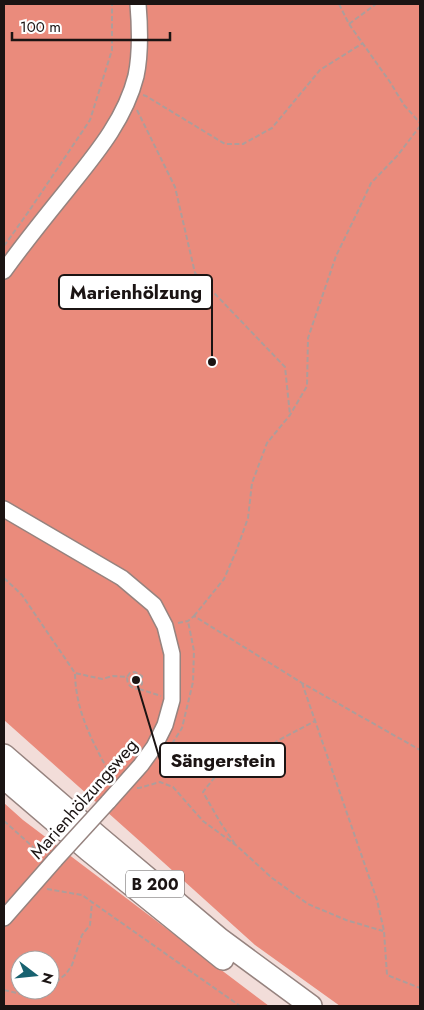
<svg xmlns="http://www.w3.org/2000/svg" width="424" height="1010" font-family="Jost,sans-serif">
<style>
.forest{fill:#ea8b7c;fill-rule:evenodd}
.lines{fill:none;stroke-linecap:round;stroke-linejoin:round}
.minor-casing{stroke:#96837f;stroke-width:18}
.highway-casing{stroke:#96837f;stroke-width:24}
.path{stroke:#ae9d9a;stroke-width:2;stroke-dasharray:5 2.5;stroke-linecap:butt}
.minor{stroke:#fff;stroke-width:15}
.highway{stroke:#fff;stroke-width:21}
.minor-bridge-casing{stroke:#96837f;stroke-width:18;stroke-linecap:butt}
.minor-bridge{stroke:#fff;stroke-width:15}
.labels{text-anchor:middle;stroke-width:5;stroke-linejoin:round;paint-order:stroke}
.shield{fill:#fff;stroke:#5f5a5a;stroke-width:1}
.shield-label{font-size:16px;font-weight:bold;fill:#1b1413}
.street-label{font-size:18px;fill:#1b1413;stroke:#fff}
.leader{fill:none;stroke:#1b1413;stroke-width:2}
.callout-dot{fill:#1b1413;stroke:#fff;stroke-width:2}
.callout{fill:#fff;stroke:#1b1413;stroke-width:2}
.callout-label{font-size:19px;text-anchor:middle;font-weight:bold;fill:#1b1413}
</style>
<rect width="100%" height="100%" fill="#f2ddd9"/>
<!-- forest -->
<g class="forest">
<path d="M4 4H420V1006H340L255 945 143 844 4 720Z"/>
<path d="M4 803 23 820 269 1006H4ZM20 960H50V990H20Z"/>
</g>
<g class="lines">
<defs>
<g id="minor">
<path d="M4 271C24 243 46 216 67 190 95 155 125 120 136 76 141 52 140 28 138 4"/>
<path d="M4 509 122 578 154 605 165 626 172 654V700L165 725 154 747 141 765 108 802"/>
<path d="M4 918 55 860"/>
</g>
<g id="highway">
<path d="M4 755 99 837 220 939 311 1006"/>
<path d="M4 778 88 850 223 959"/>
</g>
</defs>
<!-- minor casing -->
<use href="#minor" class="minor-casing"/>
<!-- highway casing -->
<use href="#highway" class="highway-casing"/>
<!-- path -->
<g class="path">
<path d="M339 4 349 24 390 82 404 105 420 123"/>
<path d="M349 24 376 4"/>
<path d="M143 95 146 96 225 144H243L272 128 320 70 363 43"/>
<path d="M137 110 175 187 195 273 285 367 290 415"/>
<path d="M4 246 29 211 90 120 112 50V4"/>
<path d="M4 578 22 595 75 673 102 679 113 676 127 677 130 673 135 672 142 676V684L138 689C130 688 127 684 127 677"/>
<path d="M194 616 224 579 237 549 248 518 252 483 267 443 290 415 307 386 308 338 336 256 358 211 371 183 398 155 420 126"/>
<path d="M178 623 188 621 194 616 302 683 420 750"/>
<path d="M75 674C76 714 94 744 112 778"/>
<path d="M302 683 377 900 384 931 387 975 420 988"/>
<path d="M139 689 161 696"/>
<path d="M168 750 182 728 193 682 194 651 188 621"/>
<path d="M137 788H139L160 782 173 787 203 821 237 846 272 878 308 904 346 920 383 931"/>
<path d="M4 821 43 856"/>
<path d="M235 844 220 822 203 792 218 773 244 768 277 741 315 721"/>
<path d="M47 889 82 895 240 1006"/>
<path d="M50 987 66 974 72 965 82 935 90 925 92 902"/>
<path d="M4 990 34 997 47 990"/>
</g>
<!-- minor -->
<use href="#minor" class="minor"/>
<!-- highway -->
<use href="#highway" class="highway"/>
<defs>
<path id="minor-bridge" d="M55 860 108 802"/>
</defs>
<!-- minor-bridge casing -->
<use href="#minor-bridge" class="minor-bridge-casing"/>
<!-- minor-bridge -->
<use href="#minor-bridge" class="minor-bridge"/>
</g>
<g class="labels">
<!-- shield labels -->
<rect class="shield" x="126" y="870.5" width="58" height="27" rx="4"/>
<g class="shield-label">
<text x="155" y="890">B 200</text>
</g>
<!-- street labels -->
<g class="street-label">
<text transform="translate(84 799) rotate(-49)" y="6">Marienhölzungsweg</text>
</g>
</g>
<!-- callouts -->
<path class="leader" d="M212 362L212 292M136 680L160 760"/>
<g class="callout-dot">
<circle cx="212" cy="362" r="5"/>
<circle cx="136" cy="680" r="5"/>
</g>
<g class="callout">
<rect x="59" y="275" width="153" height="34" rx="5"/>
<rect x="160" y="743" width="125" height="34" rx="5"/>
</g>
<g class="callout-label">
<text x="136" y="299">Marienhölzung</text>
<text x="223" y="767">Sängerstein</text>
</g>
<!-- border -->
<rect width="424" height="1010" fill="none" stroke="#1b1413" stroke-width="10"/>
<!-- north arrow -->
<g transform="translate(35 975) rotate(106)"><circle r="24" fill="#ffffff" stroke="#a4a1a1"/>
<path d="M0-4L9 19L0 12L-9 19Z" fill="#186270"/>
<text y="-8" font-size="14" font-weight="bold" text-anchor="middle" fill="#1b1413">N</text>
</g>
<!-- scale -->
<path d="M12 32v8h158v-8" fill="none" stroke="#1b1413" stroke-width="2.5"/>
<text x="20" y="32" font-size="15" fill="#1b1413" stroke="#ffffff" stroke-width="4" paint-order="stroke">100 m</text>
</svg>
